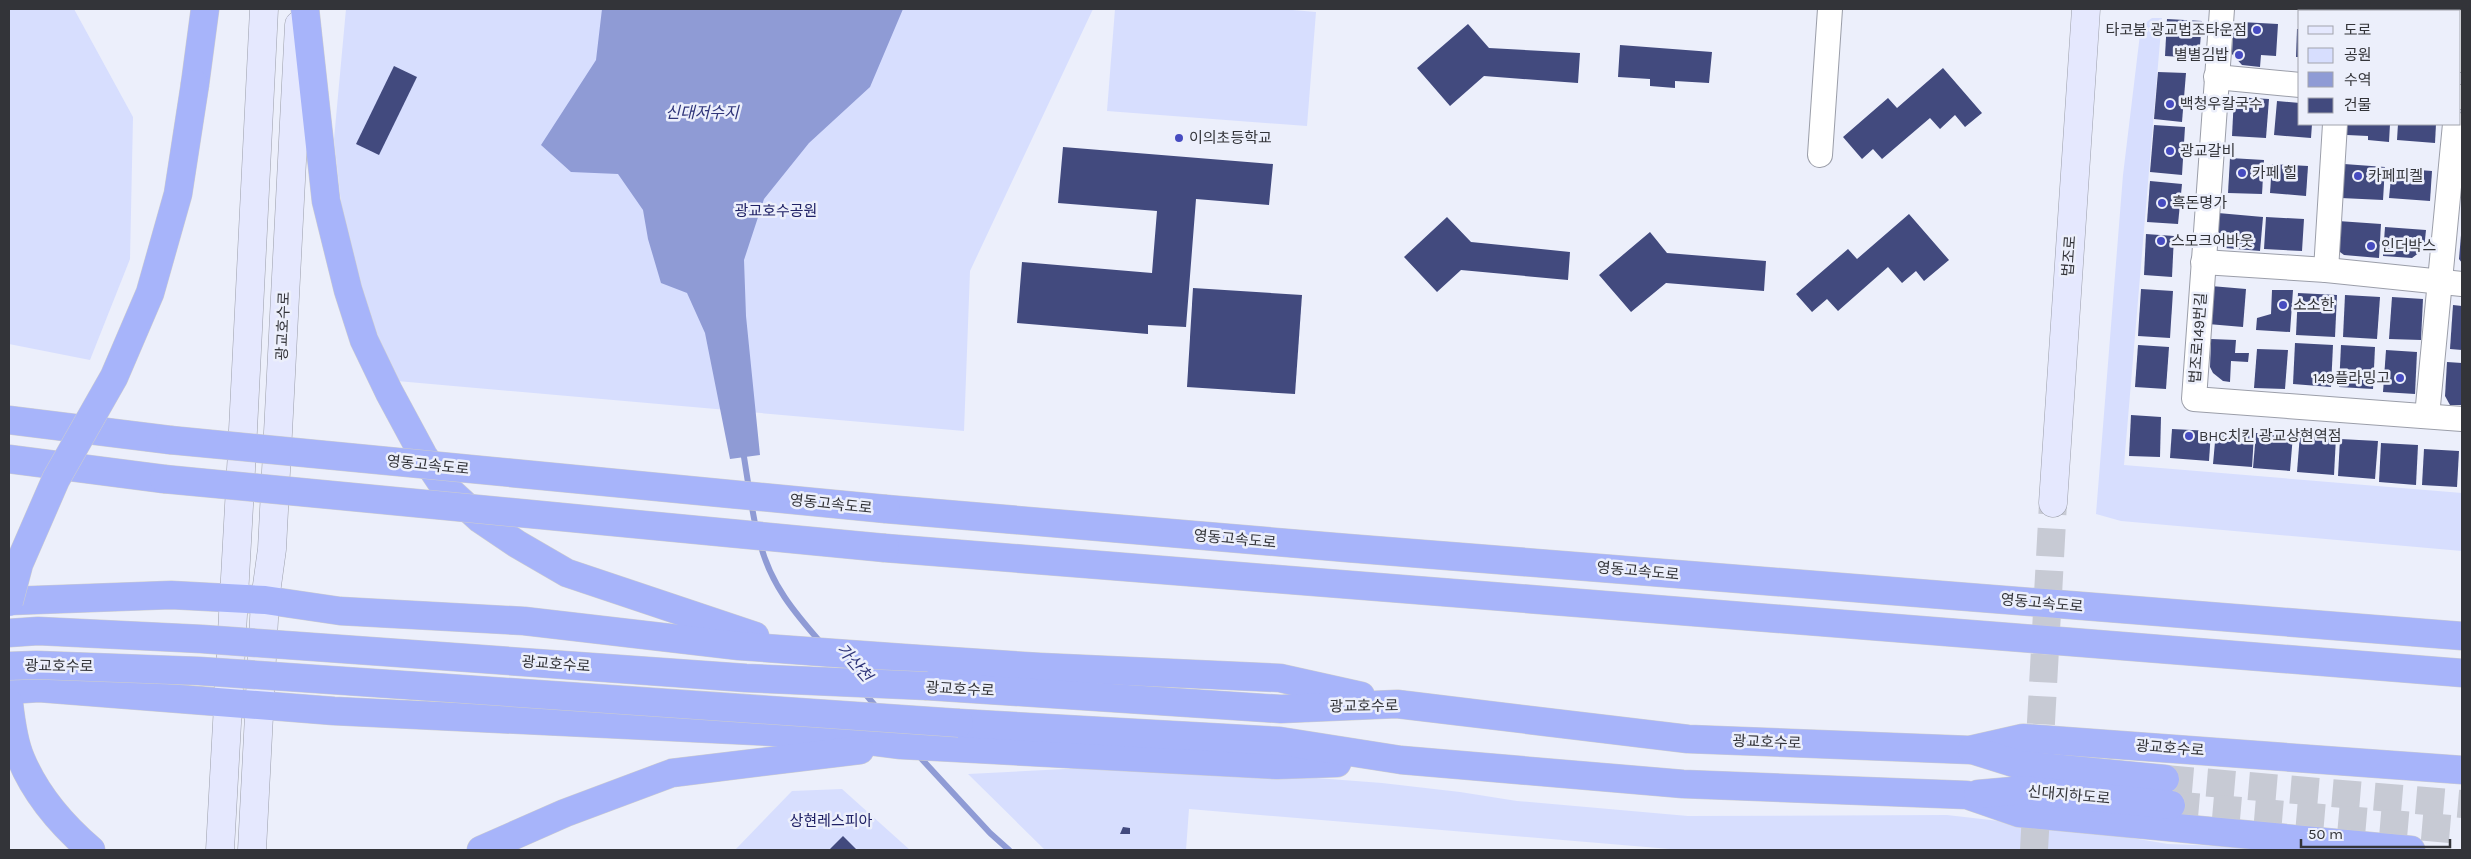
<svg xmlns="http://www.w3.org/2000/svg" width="2471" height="859" font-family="Karla,'Noto Sans KR',sans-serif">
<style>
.green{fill:#d7defe}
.water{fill:#8f9bd5}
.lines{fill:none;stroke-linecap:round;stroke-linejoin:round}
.stream{stroke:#8f9bd5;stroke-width:6}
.building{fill:#424a7e}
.secondary-tunnel{stroke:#c7cad4;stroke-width:28;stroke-dasharray:28 14;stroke-linecap:butt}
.highway-tunnel{stroke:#c7cad4;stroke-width:28;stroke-dasharray:28 14;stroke-linecap:butt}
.street-casing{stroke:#9b9ea9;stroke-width:26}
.secondary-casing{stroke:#9b9ea9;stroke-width:29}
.highway-casing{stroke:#cececf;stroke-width:29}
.street{stroke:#fff;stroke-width:24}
.secondary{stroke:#e5e8fe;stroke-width:28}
.highway{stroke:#a7b4fa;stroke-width:28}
.highway-bridge-casing{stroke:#cececf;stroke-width:29;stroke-linecap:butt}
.highway-bridge{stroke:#a7b4fa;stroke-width:28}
.poi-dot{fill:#464bc0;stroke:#eceffb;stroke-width:2}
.labels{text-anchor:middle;stroke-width:5;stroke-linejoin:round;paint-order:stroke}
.poi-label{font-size:15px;fill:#333439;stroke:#eceffb;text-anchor:start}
.park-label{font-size:15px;fill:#1f2165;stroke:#eceffb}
.street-label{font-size:15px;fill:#333439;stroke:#eceffb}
.water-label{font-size:16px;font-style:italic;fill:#2f357a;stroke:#eceffb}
</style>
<rect width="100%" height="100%" fill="#eceffb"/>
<!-- green -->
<g class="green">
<path d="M9 9H74L133 117 130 259 90 360 9 344Z"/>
<path d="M346 9H1093L970 271 964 431 397 381 361 296 343 221 334 139Z"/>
<path d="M1115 9H1281L1316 12 1307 126 1107 111Z"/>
<path d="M2152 18H2162L2124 465 2462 493V551L2121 521 2096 514 2123 175 2141 26Z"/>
<path d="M1143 765 1382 783 1460 792 1517 801 1688 816 1947 815 2096 832 2168 844 2224 846 2263 850H1682L1189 809 1186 850H1045L968 774Z"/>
<path d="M842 789 910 850H735L792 791Z"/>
</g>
<!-- water -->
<path class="water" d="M602 9H903L870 87 809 143 764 199 744 260 746 316 760 455 730 459 705 333 687 293 661 283 648 239 643 210 618 174 571 172 541 145 596 60Z"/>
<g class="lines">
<!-- stream -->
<g class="stream">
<path d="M744 457 749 489"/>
<path d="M751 502 756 529"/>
<path d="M760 543C771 585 794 612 822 644"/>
<path d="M863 691 877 708"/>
<path d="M917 754 990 833 1009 850"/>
</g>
</g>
<!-- building -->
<g class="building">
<path d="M2167 19 2202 21 2199 58 2165 56Z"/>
<path d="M2241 22 2278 24 2276 56 2261 55 2260 67 2242 65 2232 54 2233 30Z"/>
<path d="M1468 24 1489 48 1580 53 1578 83 1484 76 1450 106 1417 68Z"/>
<path d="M2297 29H2300V57H2296Z"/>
<path d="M1620 45 1712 52 1709 83 1675 81V88L1650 86V79L1618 77Z"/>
<path d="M394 66 417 77 379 155 356 144Z"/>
<path d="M1943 68 1982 113 1965 127 1955 115 1940 129 1930 118 1882 159 1873 149 1862 159 1843 137 1888 98 1897 108Z"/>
<path d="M2158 72 2186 73 2182 122 2154 119Z"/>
<path d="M2234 97 2269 99 2266 138 2232 136Z"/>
<path d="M2277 101 2300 103V124H2312L2311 138 2274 135Z"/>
<path d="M2347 124H2390L2389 142 2368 140V136L2347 135Z"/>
<path d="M2398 124H2436L2435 143 2397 140Z"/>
<path d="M2154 125 2185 127 2182 175 2150 172Z"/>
<path d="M1063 147 1273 164 1269 205 1196 199 1186 327 1148 325V334L1017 323 1022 262 1152 273 1157 211 1058 203Z"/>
<path d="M2230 158 2264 160 2262 194 2228 193Z"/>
<path d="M2272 164 2308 166 2306 196 2270 193Z"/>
<path d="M2344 164 2385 167 2383 200 2341 198Z"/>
<path d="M2392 168 2432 171 2430 201 2389 198Z"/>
<path d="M2150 181 2182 184 2178 224 2147 222Z"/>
<path d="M2218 213 2263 217 2260 251 2225 248 2215 239Z"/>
<path d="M1909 214 1949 260 1924 281 1916 271 1902 283 1888 267 1838 311 1827 299 1812 312 1796 294 1848 249 1857 259Z"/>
<path d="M1447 217 1471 242 1570 252 1568 280 1461 270 1437 292 1404 257Z"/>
<path d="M2266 217 2304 219 2302 251 2264 249Z"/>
<path d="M2338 221 2381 224 2379 258 2344 255 2336 249Z"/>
<path d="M2385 227 2426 230 2424 249 2412 258 2383 256Z"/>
<path d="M1650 232 1667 253 1766 261 1764 291 1666 283 1631 312 1599 275Z"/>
<path d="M2146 234 2174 236 2172 277 2144 275Z"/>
<path d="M2461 235 2462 236V263L2459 259Z"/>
<path d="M2211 286 2246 289 2243 327 2208 324Z"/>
<path d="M1193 288 1302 295 1295 394 1187 387Z"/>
<path d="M2141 289 2173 291 2170 338 2138 336Z"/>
<path d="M2272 290H2293L2290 332 2256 330 2257 318 2271 314Z"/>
<path d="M2298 293 2337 295 2335 337 2296 335Z"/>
<path d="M2345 295 2380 297 2377 339 2343 337Z"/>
<path d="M2392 297 2423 299 2421 340 2389 339Z"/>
<path d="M2453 305 2462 306V350L2450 349Z"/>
<path d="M2211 339 2236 340 2235 353H2249L2248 362 2231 361 2230 382 2223 381 2213 373 2210 367Z"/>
<path d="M2295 343 2333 345 2331 387 2293 384Z"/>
<path d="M2138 345 2169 347 2166 389 2135 387Z"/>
<path d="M2341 345 2375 347 2373 389 2339 387Z"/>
<path d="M2257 349 2288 350 2285 389 2254 388Z"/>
<path d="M2386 350 2417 352 2415 394 2383 392Z"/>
<path d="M2447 362 2462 363V405H2450L2445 396Z"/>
<path d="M2131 415 2161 417 2160 457 2129 456Z"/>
<path d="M2172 429 2211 431 2209 461 2170 458Z"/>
<path d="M2216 431 2254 434 2252 467 2213 464Z"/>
<path d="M2256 433 2293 435 2290 471 2253 468Z"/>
<path d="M2300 434 2336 437 2334 475 2297 472Z"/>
<path d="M2340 439 2378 441 2375 479 2338 476Z"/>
<path d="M2381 443 2418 445 2416 485 2379 482Z"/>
<path d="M2424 449 2459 451 2457 487 2422 485Z"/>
<path d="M1123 827 1130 828V834H1120Z"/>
<path d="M843 836 857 850H829Z"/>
</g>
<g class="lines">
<!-- secondary-tunnel -->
<path class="secondary-tunnel" d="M2034 850 2053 503"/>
<!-- highway-tunnel -->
<g class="highway-tunnel">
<path d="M2165 779 2462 804"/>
<path d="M2171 805 2462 830"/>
</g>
<defs>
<g id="street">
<path d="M2222 9 2194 399 2462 419"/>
<path d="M2332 9 2368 11"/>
<path d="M2460 60 2462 22"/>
<path d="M2216 77 2300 85"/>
<path d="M2460 97H2462"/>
<path d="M1820 155 1830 9"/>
<path d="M2203 262 2326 270 2462 284"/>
<path d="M2326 270 2335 124"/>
<path d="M2427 416 2455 124"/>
</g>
<g id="secondary">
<path d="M2053 503 2086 9"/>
<path d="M220 850C236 570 251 289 264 9"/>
<path d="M252 850 265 600 272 549 299 25"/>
</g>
<g id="highway">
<path d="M305 9 326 201 348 290 364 340 389 392 423 455 443 485 480 519 517 544 567 573 755 636"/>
<path d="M195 84 205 9"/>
<path d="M9 420 170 440"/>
<path d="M9 459 164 479"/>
<path d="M886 509 1347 548 2462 636"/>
<path d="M885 548 2462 673"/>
<path d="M9 601 171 595 265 600 340 611 524 621 739 646 904 658 1040 667 1280 678 1361 696"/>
<path d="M927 686 1281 709 1397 704 1688 739 1970 750 2023 738 2462 770"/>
<path d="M9 690 39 688 334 711 814 734 901 745 1277 765 1337 763"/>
<path d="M9 703C11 721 14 743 21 759 36 795 63 826 91 850"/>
<path d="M959 723 1280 741 1401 760 1683 784 1967 795 2019 813 2411 850"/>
<path d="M1972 750 2020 765 2165 779"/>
<path d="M1978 794 2024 790 2171 805"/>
<path d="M481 850 565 813 672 773 860 750"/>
</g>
</defs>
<!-- street casing -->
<use href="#street" class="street-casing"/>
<!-- secondary casing -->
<use href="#secondary" class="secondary-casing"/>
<!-- highway casing -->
<use href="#highway" class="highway-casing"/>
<!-- street -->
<use href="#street" class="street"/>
<!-- secondary -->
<use href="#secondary" class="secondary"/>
<!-- highway -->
<use href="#highway" class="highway"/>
<defs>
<g id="highway-bridge">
<path d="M170 440 886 509"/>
<path d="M164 479 885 548"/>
<path d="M9 602 19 564 56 479 114 377 150 293 178 194 195 84"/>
<path d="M9 633 38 631 202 639 746 678 927 686"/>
<path d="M9 666 36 665 199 671 959 723"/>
</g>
</defs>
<!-- highway-bridge casing -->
<use href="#highway-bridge" class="highway-bridge-casing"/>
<!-- highway-bridge -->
<use href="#highway-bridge" class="highway-bridge"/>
</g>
<!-- markers -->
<g class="poi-dot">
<circle cx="2257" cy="30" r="5"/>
<circle cx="2239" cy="55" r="5"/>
<circle cx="2170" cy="104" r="5"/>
<circle cx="1179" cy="138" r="5"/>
<circle cx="2170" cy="151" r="5"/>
<circle cx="2242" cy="173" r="5"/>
<circle cx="2358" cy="176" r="5"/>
<circle cx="2162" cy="203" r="5"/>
<circle cx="2161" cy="241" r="5"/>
<circle cx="2371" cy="246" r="5"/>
<circle cx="2283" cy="305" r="5"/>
<circle cx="2400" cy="378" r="5"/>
<circle cx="2189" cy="436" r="5"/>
</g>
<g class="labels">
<!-- poi labels -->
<g class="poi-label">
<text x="2247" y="35" text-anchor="end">타코붐 광교법조타운점</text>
<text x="2229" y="60" text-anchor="end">별별김밥</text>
<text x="2180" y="109">백청우칼국수</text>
<text x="1189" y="143">이의초등학교</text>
<text x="2180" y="156">광교갈비</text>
<text x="2252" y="178">카페 힐</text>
<text x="2368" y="181">카페피켈</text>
<text x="2172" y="208">흑돈명가</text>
<text x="2171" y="246">스모크어바웃</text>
<text x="2381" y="251">인더박스</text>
<text x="2293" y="310">소소한</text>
<text x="2390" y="383" text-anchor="end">149플라밍고</text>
<text x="2199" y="441">BHC치킨 광교상현역점</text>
</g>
<!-- park labels -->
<g class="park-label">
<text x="776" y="216">광교호수공원</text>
<text x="831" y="826">상현레스피아</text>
</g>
<!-- street labels -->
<g class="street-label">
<text transform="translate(2069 256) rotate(-86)" y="5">법조로</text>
<text transform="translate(283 326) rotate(-88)" y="5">광교호수로</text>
<text transform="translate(2198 338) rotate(-86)" y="5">법조로149번길</text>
<text transform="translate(428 465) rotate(6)" y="5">영동고속도로</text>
<text transform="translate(831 504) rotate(6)" y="5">영동고속도로</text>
<text transform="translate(1235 539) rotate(5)" y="5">영동고속도로</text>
<text transform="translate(1638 571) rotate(5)" y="5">영동고속도로</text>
<text transform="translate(2042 603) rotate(5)" y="5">영동고속도로</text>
<text transform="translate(556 664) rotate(4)" y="5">광교호수로</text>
<text transform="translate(59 666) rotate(1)" y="5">광교호수로</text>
<text transform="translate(960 689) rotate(3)" y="5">광교호수로</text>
<text transform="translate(1364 706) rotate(-1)" y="5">광교호수로</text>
<text transform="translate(1767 742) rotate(2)" y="5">광교호수로</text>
<text transform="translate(2170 748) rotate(4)" y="5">광교호수로</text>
<text transform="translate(2069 795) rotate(5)" y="5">신대지하도로</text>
</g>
<!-- water labels -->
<g class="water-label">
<text x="702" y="118">신대저수지</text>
<text transform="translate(855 662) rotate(49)" y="6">가산천</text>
</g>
</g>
<!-- border -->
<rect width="2471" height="859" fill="none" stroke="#333439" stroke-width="20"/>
<!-- legend -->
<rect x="2298" y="10" width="162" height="115" fill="#eceffb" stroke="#a2a4ad"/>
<rect x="2308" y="26" width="25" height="8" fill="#e5e8fe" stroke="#a2a4ad"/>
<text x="2344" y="35" font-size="15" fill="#333439">도로</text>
<rect x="2308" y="48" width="25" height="15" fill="#d7defe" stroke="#a2a4ad"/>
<text x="2344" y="60" font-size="15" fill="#333439">공원</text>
<rect x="2308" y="72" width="25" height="15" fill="#8f9bd5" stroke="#a2a4ad"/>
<text x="2344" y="85" font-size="15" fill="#333439">수역</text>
<rect x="2308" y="98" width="25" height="15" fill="#424a7e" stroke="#a2a4ad"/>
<text x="2344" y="110" font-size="15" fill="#333439">건물</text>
<!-- scale -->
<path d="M2301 839v8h149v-8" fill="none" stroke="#333439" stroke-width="2.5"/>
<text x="2308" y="839" font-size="15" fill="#333439" stroke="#eceffb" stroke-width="4" paint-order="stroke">50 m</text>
</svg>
